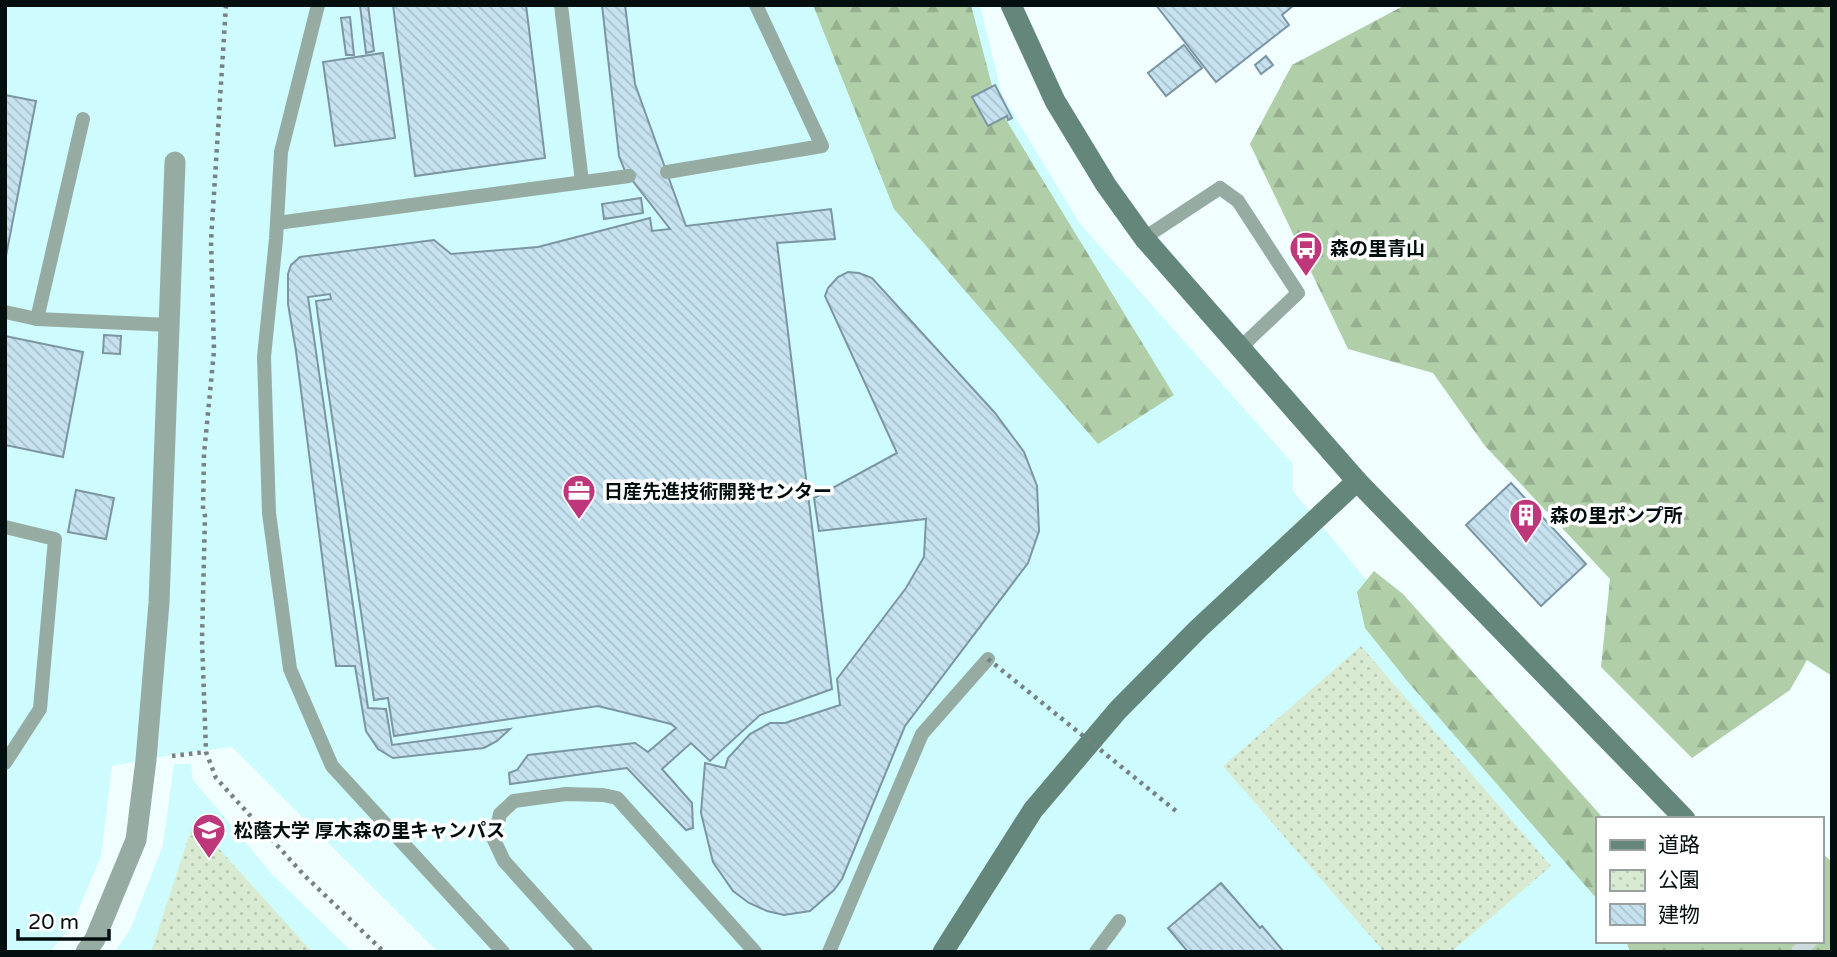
<svg xmlns="http://www.w3.org/2000/svg" width="1837" height="957" font-family="'Varela Round','Noto Sans JP',sans-serif">
<style>
.built{fill:#cefbfd}
.forest{fill:url(#forest-firs)}
.park{fill:url(#park-dots)}
.building{fill:url(#building-back-hatch);stroke:#7b95a3;stroke-width:2}
.lines{fill:none;stroke-linecap:round;stroke-linejoin:round}
.secondary-tunnel{stroke:#ccdadb;stroke-width:21;stroke-dasharray:21 10;stroke-linecap:butt}
.path{stroke:#758182;stroke-width:4.5;stroke-dasharray:3.5 5;stroke-linecap:butt}
.lane{stroke:#96aca3;stroke-width:14}
.street{stroke:#96aca3;stroke-width:21}
.secondary{stroke:#65867a;stroke-width:21}
.path-bridge{stroke:#758182;stroke-width:4.5;stroke-dasharray:3.5 5;stroke-linecap:butt}
.labels{text-anchor:middle;stroke-width:7;stroke-linejoin:round;paint-order:stroke}
.poi-label{font-size:19px;font-weight:bold;fill:#030e0e;stroke:#fff;text-anchor:start}
</style>
<defs>
<pattern id="forest-firs" width="22" height="20" patternUnits="userSpaceOnUse" patternTransform="scale(1.75)"><rect width="22" height="20" fill="#b0cea8"/><path d="M5 1l3.5 6h-7zM16 11l3.5 6h-7z" fill="#96b08f"/></pattern>
<pattern id="park-dots" width="8" height="8" patternUnits="userSpaceOnUse" patternTransform="scale(1.75)"><rect width="8" height="8" fill="#d8ebd2"/><path d="M2 2h.1M6 6h.1" fill="none" stroke="#b8c8b3" stroke-width="1.8" stroke-linecap="round"/></pattern>
<pattern id="building-back-hatch" width="6" height="6" patternUnits="userSpaceOnUse" patternTransform="scale(1.75)"><rect width="6" height="6" fill="#c6e2f0"/><path d="M-1 5l2 2M0 0l6 6M5-1l2 2" fill="none" stroke="#a8c1cd"/></pattern>
</defs>
<rect width="100%" height="100%" fill="#f0feff"/>
<!-- built -->
<g class="built">
<path d="M5 5H980L1002 95 1080 224 1293 464V491L1597 860V941H1650L1651 952H438L232 747 176 754 112 766 101 856 72 925 50 952H5Z"/>
<path d="M174 764H191L193 780 273 875 352 952H115L131 928 163 845Z"/>
</g>
<!-- forest -->
<g class="forest">
<path d="M813 5H971L997 105 1174 395 1098 444 894 209Z"/>
<path d="M1405 5H1832V676L1807 660 1790 690 1692 758 1601 667 1610 579 1485 446 1433 373 1348 349 1250 144 1292 65Z"/>
<path d="M1374 571 1403 594 1604 819H1597V899L1408 682 1365 628 1357 592Z"/>
<path d="M1821 852 1832 862V952H1630L1626 941H1821Z"/>
</g>
<!-- park -->
<g class="park">
<path d="M1361 646 1551 866 1451 952H1384L1223 766Z"/>
<path d="M194 821 312 952H151Z"/>
</g>
<!-- building -->
<g class="building">
<path d="M360 5H368L374 51 366 53Z"/>
<path d="M393 5H526L545 158 415 176Z"/>
<path d="M602 5H625L635 84 686 226 831 209 835 239 777 243 832 689 760 715 710 761 691 743 662 769 692 803 693 828 686 830 627 768 510 784 509 773 517 770 528 755 635 743 648 752 676 728 671 724 598 706 394 736 388 698 374 700 326 376 316 301 331 299 330 294 308 297 368 708 386 709 392 745 510 729 497 741 484 748 393 758 378 749 366 731 355 666H336L296 351 288 304V274L291 265 300 257 434 240 451 254 538 247 650 218 652 231 670 229 625 171 619 156Z"/>
<path d="M1156 5H1294L1282 15 1289 25 1216 82Z"/>
<path d="M350 17 354 55H346L341 18Z"/>
<path d="M1184 45 1202 68 1166 96 1148 73Z"/>
<path d="M383 53 395 138 335 146 323 62Z"/>
<path d="M1266 56 1273 65 1261 74 1255 65Z"/>
<path d="M995 85 1012 118 1008 120 1007 116 988 126 972 97Z"/>
<path d="M5 95 36 101 5 261Z"/>
<path d="M641 198 643 213 604 219 602 204Z"/>
<path d="M848 272 859 273 872 278 995 413 1024 452 1037 486 1039 531 1028 563 905 726 842 879 834 890 810 911 784 915 767 911 749 903 733 891 713 862 701 813 705 763 725 768 728 758 750 734 770 723H785L840 705 837 679 906 588 924 557 926 519 819 531 814 498 897 453 825 296 828 288 838 277Z"/>
<path d="M104 335 121 336 120 354 103 353Z"/>
<path d="M5 336 83 352 63 457 5 445Z"/>
<path d="M1511 483 1586 564 1541 606 1466 525Z"/>
<path d="M76 490 114 498 106 539 68 532Z"/>
<path d="M1221 883 1260 928 1262 926 1284 952H1188L1168 928Z"/>
</g>
<g class="lines">
<!-- secondary-tunnel -->
<path class="secondary-tunnel" d="M1799 941 1809 952"/>
<!-- path -->
<g class="path">
<path d="M226 5 211 241 214 351 204 454 203 509 205 516 202 640 206 752 216 778 304 875 384 952"/>
<path d="M172 756 206 752"/>
</g>
<!-- lane -->
<g class="lane">
<path d="M318 5 281 152 276 239 264 357 269 513 290 669 332 766 503 952"/>
<path d="M561 5 582 182"/>
<path d="M667 172 822 146 756 5"/>
<path d="M277 223 629 176"/>
<path d="M1144 238 1220 188 1238 201 1298 293 1240 348"/>
<path d="M5 312 37 319 170 325"/>
<path d="M37 319 83 119"/>
<path d="M5 527 55 539 40 709 5 763"/>
<path d="M586 952 504 861 494 840 500 814 514 801 566 794 603 795 617 798 755 952"/>
<path d="M829 952 922 734 988 659"/>
<path d="M1096 952 1119 921"/>
</g>
<!-- street -->
<path class="street" d="M86 952 95 939 136 840 146 760 159 603 175 162"/>
<!-- secondary -->
<g class="secondary">
<path d="M1011 5 1055 101 1106 185 1144 238 1357 481 1685 819"/>
<path d="M943 952 1033 810 1118 710 1198 629 1357 481"/>
</g>
<!-- path-bridge -->
<path class="path-bridge" d="M988 659 1176 811"/>
</g>
<!-- icons -->
<defs>
<symbol id="bus-pin" viewBox="-11 -11 22 30"><path d="M0 17L-7.5 6A9.5 9.5 0 1 1 7.5 6Z" fill="#bd377a" stroke="#fff"/><path d="M-5-6H5V4H4V6H2V4H-2V6H-4V4H-5ZM-3.5-4V0h7V-4ZM-3.5 1.2v1.5H-2V1.2ZM2 1.2v1.5H3.5V1.2Z" fill="#fff"/></symbol>
<symbol id="office-pin" viewBox="-11 -11 22 30"><path d="M0 17L-7.5 6A9.5 9.5 0 1 1 7.5 6Z" fill="#bd377a" stroke="#fff"/><path d="M-6-3h4V-5.5h4V-3h4V5H-6ZM-1-4.5V-3h2v-1.5ZM-6 0V1H6V0Z" fill="#fff"/></symbol>
<symbol id="building-pin" viewBox="-11 -11 22 30"><path d="M0 17L-7.5 6A9.5 9.5 0 1 1 7.5 6Z" fill="#bd377a" stroke="#fff"/><path d="M-4-6H4V6H1V3H-1V6H-4ZM-2.5-4.3h1.7v1.8h-1.7ZM.8-4.3h1.7v1.8H.8ZM-2.5-1h1.7V.8h-1.7ZM.8-1h1.7V.8H.8Z" fill="#fff"/></symbol>
<symbol id="university-pin" viewBox="-11 -11 22 30"><path d="M0 17L-7.5 6A9.5 9.5 0 1 1 7.5 6Z" fill="#bd377a" stroke="#fff"/><path d="M0-5L7-2L0 1L-7-2ZM-4 1L0 2.5L4 1V4Q0 6-4 4Z" fill="#fff"/></symbol>
</defs>
<g fill-rule="evenodd">
<use href="#bus-pin" x="1287" y="229" width="38" height="52"/>
<use href="#office-pin" x="560" y="472" width="38" height="52"/>
<use href="#building-pin" x="1507" y="496" width="38" height="52"/>
<use href="#university-pin" x="190" y="811" width="38" height="52"/>
</g>
<g class="labels">
<!-- poi labels -->
<g class="poi-label">
<text x="1330" y="255">森の里青山</text>
<text x="604" y="498">日産先進技術開発センター</text>
<text x="1550" y="522">森の里ポンプ所</text>
<text x="234" y="837">松蔭大学 厚木森の里キャンパス</text>
</g>
</g>
<!-- border -->
<rect width="1837" height="957" fill="none" stroke="#030e0e" stroke-width="14"/>
<!-- legend -->
<rect x="1596" y="817" width="228" height="126" fill="#ffffff" stroke="#9a9f9f" stroke-width="2"/>
<rect x="1610" y="840" width="35" height="10" fill="#65867a" stroke="#9a9f9f" stroke-width="2"/>
<text x="1658" y="852" font-size="21" fill="#030e0e">道路</text>
<rect x="1610" y="870" width="35" height="21" fill="url(#park-dots)" stroke="#9a9f9f" stroke-width="2"/>
<text x="1658" y="887" font-size="21" fill="#030e0e">公園</text>
<rect x="1610" y="904" width="35" height="21" fill="url(#building-back-hatch)" stroke="#9a9f9f" stroke-width="2"/>
<text x="1658" y="922" font-size="21" fill="#030e0e">建物</text>
<!-- scale -->
<path d="M18 929v10h91v-10" fill="none" stroke="#030e0e" stroke-width="3.5"/>
<text x="28" y="929" font-size="21" fill="#030e0e" stroke="#ffffff" stroke-width="5" paint-order="stroke">20 m</text>
</svg>
